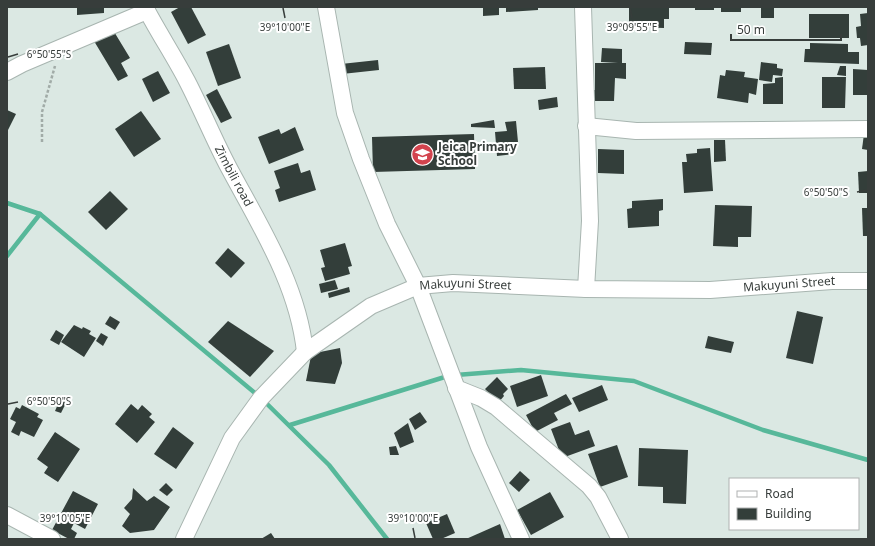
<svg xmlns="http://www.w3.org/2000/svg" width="875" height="546" font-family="'Noto Sans',sans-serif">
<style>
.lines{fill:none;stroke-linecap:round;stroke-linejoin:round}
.stream{stroke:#57b89a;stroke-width:4.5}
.building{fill:#333e3a}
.minor-casing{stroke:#a8b5b0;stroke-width:18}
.path{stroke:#a1aba7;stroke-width:2.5;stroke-dasharray:3 2;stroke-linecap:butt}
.minor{stroke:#fff;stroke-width:16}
.ticks{fill:none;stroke:#373d3b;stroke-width:1.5}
.labels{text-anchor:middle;stroke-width:4;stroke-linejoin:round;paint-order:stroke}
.poi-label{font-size:12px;font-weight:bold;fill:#373d3b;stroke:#fff;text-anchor:start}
.street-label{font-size:12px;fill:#373d3b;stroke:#fff}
.ticks-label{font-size:10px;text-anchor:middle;fill:#373d3b;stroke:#fff;stroke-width:4;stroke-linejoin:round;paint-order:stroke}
</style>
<rect width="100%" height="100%" fill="#dbe8e3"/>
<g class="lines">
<!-- stream -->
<g class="stream">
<path d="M7 203 40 214 261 398 329 465 387 539"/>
<path d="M7 256 40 214"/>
<path d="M456 375 521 370 634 381 763 430 868 460"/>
<path d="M290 425 448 376"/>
</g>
</g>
<!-- building -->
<g class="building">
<path d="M77 7H104V13L77 15Z"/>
<path d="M180 7H191L206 35 188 44 171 12Z"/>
<path d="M483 7H499V15L483 16Z"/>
<path d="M506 7H538V10L506 12Z"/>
<path d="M629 7H669V19H664V28L629 27Z"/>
<rect x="695" y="7" width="19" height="3"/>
<rect x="721" y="7" width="20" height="5"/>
<rect x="761" y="7" width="13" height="11"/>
<path d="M868 13V45L861 46 860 38H857L856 27 861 26 860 14Z"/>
<rect x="809" y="14" width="40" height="24"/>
<path d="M113 30 130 58 121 63 128 76 118 81 94 41Z"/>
<path d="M685 42 712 43 711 55 684 54Z"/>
<path d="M810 43 848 44V52H859V64L804 62 805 49H810Z"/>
<path d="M229 44 241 78 218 86 206 52Z"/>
<path d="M602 48 622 49V63H626V79L615 78 614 101H588V90H595V63H618L601 62Z"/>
<path d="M378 60 379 70 342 74 341 64Z"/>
<path d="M761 62 777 64V68L783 69 782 76 773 75 772 82 759 80Z"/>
<path d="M840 66H846V76L837 75Z"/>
<path d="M545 67 546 89H514L513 68Z"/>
<path d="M853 69 868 70V95H853Z"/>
<path d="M726 70 745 72 744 77 758 79 756 95 749 93 748 103 717 98 720 75 725 76Z"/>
<path d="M158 71 170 93 153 102 142 79Z"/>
<path d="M783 77V104H763V84L775 83V78Z"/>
<path d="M822 77H846L845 108H822Z"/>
<path d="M217 89 232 118 221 123 206 95Z"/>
<path d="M557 97 558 107 539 110 538 100Z"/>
<path d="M7 110 16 114 8 130H7Z"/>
<path d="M141 111 161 139 134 157 115 129Z"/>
<path d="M494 120 495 128 471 127V124Z"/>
<path d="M516 121 518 142H512L513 154 497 156 495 132 507 131 505 122Z"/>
<path d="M295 127 304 150 269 164 258 137 279 129 281 134Z"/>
<path d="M474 134 475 169 373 172 372 137Z"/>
<path d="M864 134 868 135V150L862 149Z"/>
<path d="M714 140H725L726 161 714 162Z"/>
<path d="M710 148 713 191 684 193 682 162H687L686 154 697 153V149Z"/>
<path d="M598 149 624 150V174L598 173Z"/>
<path d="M298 163 301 173 310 170 316 190 279 202 275 190 280 188 274 171Z"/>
<path d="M868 171V193H859L858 172Z"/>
<path d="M110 191 128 209 106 230 88 212Z"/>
<path d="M663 199V210L659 211V226L628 228 627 209 632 208V201Z"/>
<path d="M715 205 752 206 751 237H738V247L713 246Z"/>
<path d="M862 208H868V236H863Z"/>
<path d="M345 243 352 266 348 267 350 274 325 281 321 268 325 267 320 250Z"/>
<path d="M228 248 245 263 231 278 215 263Z"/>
<path d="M335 280 338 289 321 293 319 284Z"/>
<path d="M349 287 350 292 329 298 328 293Z"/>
<path d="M797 311 823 317 813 364 786 358Z"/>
<path d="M110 316 120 322 115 330 105 324Z"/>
<path d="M228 321 274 351 250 377 208 342Z"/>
<path d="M74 325 82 329 83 327 91 331 89 334 96 338 84 357 61 342Z"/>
<path d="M56 330 64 335 59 345 50 340Z"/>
<path d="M101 333 108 337 103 346 96 341Z"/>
<path d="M708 336 734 342 731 353 705 348Z"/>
<path d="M340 348 342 363 335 384 306 381 311 356 315 353Z"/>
<path d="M541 375 548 396 517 407 510 386Z"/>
<path d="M497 377 508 389 503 394 504 396 498 403 485 389Z"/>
<path d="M602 385 608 400 579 412 572 398Z"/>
<path d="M566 394 572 404 554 413 558 420 535 432 526 415Z"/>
<path d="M61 397 67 401 61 413 55 411Z"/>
<path d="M131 404 138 410 142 405 152 414 149 417 155 422 137 443 115 424Z"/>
<path d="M22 405 39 414 37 417 43 420 34 437 21 431 19 436 11 432 16 422 10 419 16 407 20 409Z"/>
<path d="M420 412 427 422 415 430 409 419Z"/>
<path d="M570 422 575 435 589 430 595 446 562 458 551 429Z"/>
<path d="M408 423 414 442 400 448 394 433Z"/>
<path d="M173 427 194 443 176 469 154 454Z"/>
<path d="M55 432 80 449 58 482 44 473 48 467 37 459Z"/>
<path d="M617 445 628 477 600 487 588 454Z"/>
<path d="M396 446 399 455H390L389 447Z"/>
<path d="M639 448 688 450 686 504 663 503V487L638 486Z"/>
<path d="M520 471 530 480 519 492 509 483Z"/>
<path d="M166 483 173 490 167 496 159 490Z"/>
<path d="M133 488 147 501 154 496 170 507 154 530 130 533 122 526 130 514 124 508 132 499Z"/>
<path d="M73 491 98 504 85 529 74 523 71 529 77 533 74 539H69L52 530Z"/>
<path d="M550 492 564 517 531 535 517 510Z"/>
<path d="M447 514 455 533 441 539H433L426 523Z"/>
<path d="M500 524 505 539H466Z"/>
<path d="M271 533 275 539H261Z"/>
</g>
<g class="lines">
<defs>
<g id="minor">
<path id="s1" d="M145 7C158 32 174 56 187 81 202 110 214 140 229 168 260 226 298 285 305 352"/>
<path d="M326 7 345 113 361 159 387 224 418 286 479 447 521 539"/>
<path d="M583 7 590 221 586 289"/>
<path d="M7 72 22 64 147 11"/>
<path d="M586 126 636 131 868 129"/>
<path d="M456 388 481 398 496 407 589 486 598 497 620 539"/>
<path d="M7 515 52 539"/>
<path id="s2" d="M184 539 232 438 261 398 305 352 371 306 418 286 453 283 586 289 710 290 832 281H868"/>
</g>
</defs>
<!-- minor casing -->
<use href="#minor" class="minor-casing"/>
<!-- path -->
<path class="path" d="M42 142V112L55 66"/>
<!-- minor -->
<use href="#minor" class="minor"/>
</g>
<!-- ticks -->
<path class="ticks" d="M283 8 285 18M630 8 632 18M8 57 18 54M857 192 867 190M8 404 18 402M65 528 68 538M413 528 415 538"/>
<!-- icons -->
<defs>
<symbol id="school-disc" viewBox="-11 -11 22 22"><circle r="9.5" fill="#d3434e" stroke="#fff"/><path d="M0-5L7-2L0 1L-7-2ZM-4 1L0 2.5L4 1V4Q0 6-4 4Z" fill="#fff"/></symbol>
</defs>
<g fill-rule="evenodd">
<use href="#school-disc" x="410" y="142" width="25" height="25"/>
</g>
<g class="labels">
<!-- poi labels -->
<g class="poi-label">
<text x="438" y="151">Jeica Primary<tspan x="438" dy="14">School</tspan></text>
</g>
<!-- street labels -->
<g class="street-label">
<text dy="4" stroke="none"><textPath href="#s1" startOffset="191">Zimbili road</textPath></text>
<text dy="4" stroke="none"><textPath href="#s2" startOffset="728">Makuyuni Street</textPath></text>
<text dy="4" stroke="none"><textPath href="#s2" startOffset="404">Makuyuni Street</textPath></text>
</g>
</g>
<g class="ticks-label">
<text x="285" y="31">39°10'00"E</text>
<text x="632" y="31">39°09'55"E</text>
<text x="49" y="58">6°50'55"S</text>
<text x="826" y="196">6°50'50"S</text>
<text x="49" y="405">6°50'50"S</text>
<text x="65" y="522">39°10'05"E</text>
<text x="413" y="522">39°10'00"E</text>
</g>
<!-- border -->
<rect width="875" height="546" fill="none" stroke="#373d3b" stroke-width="16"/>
<!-- legend -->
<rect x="729" y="478" width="130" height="52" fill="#ffffff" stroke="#afb1b1"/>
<rect x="737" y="491" width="20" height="6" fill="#ffffff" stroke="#afb1b1"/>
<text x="765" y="498" font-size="12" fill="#373d3b">Road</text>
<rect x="737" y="508" width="20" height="12" fill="#333e3a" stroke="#afb1b1"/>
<text x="765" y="518" font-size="12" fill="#373d3b">Building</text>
<!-- scale -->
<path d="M731 34v6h110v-6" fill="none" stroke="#373d3b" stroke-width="2"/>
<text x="737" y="34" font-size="12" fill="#373d3b" stroke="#ffffff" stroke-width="3" paint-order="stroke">50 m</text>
</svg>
